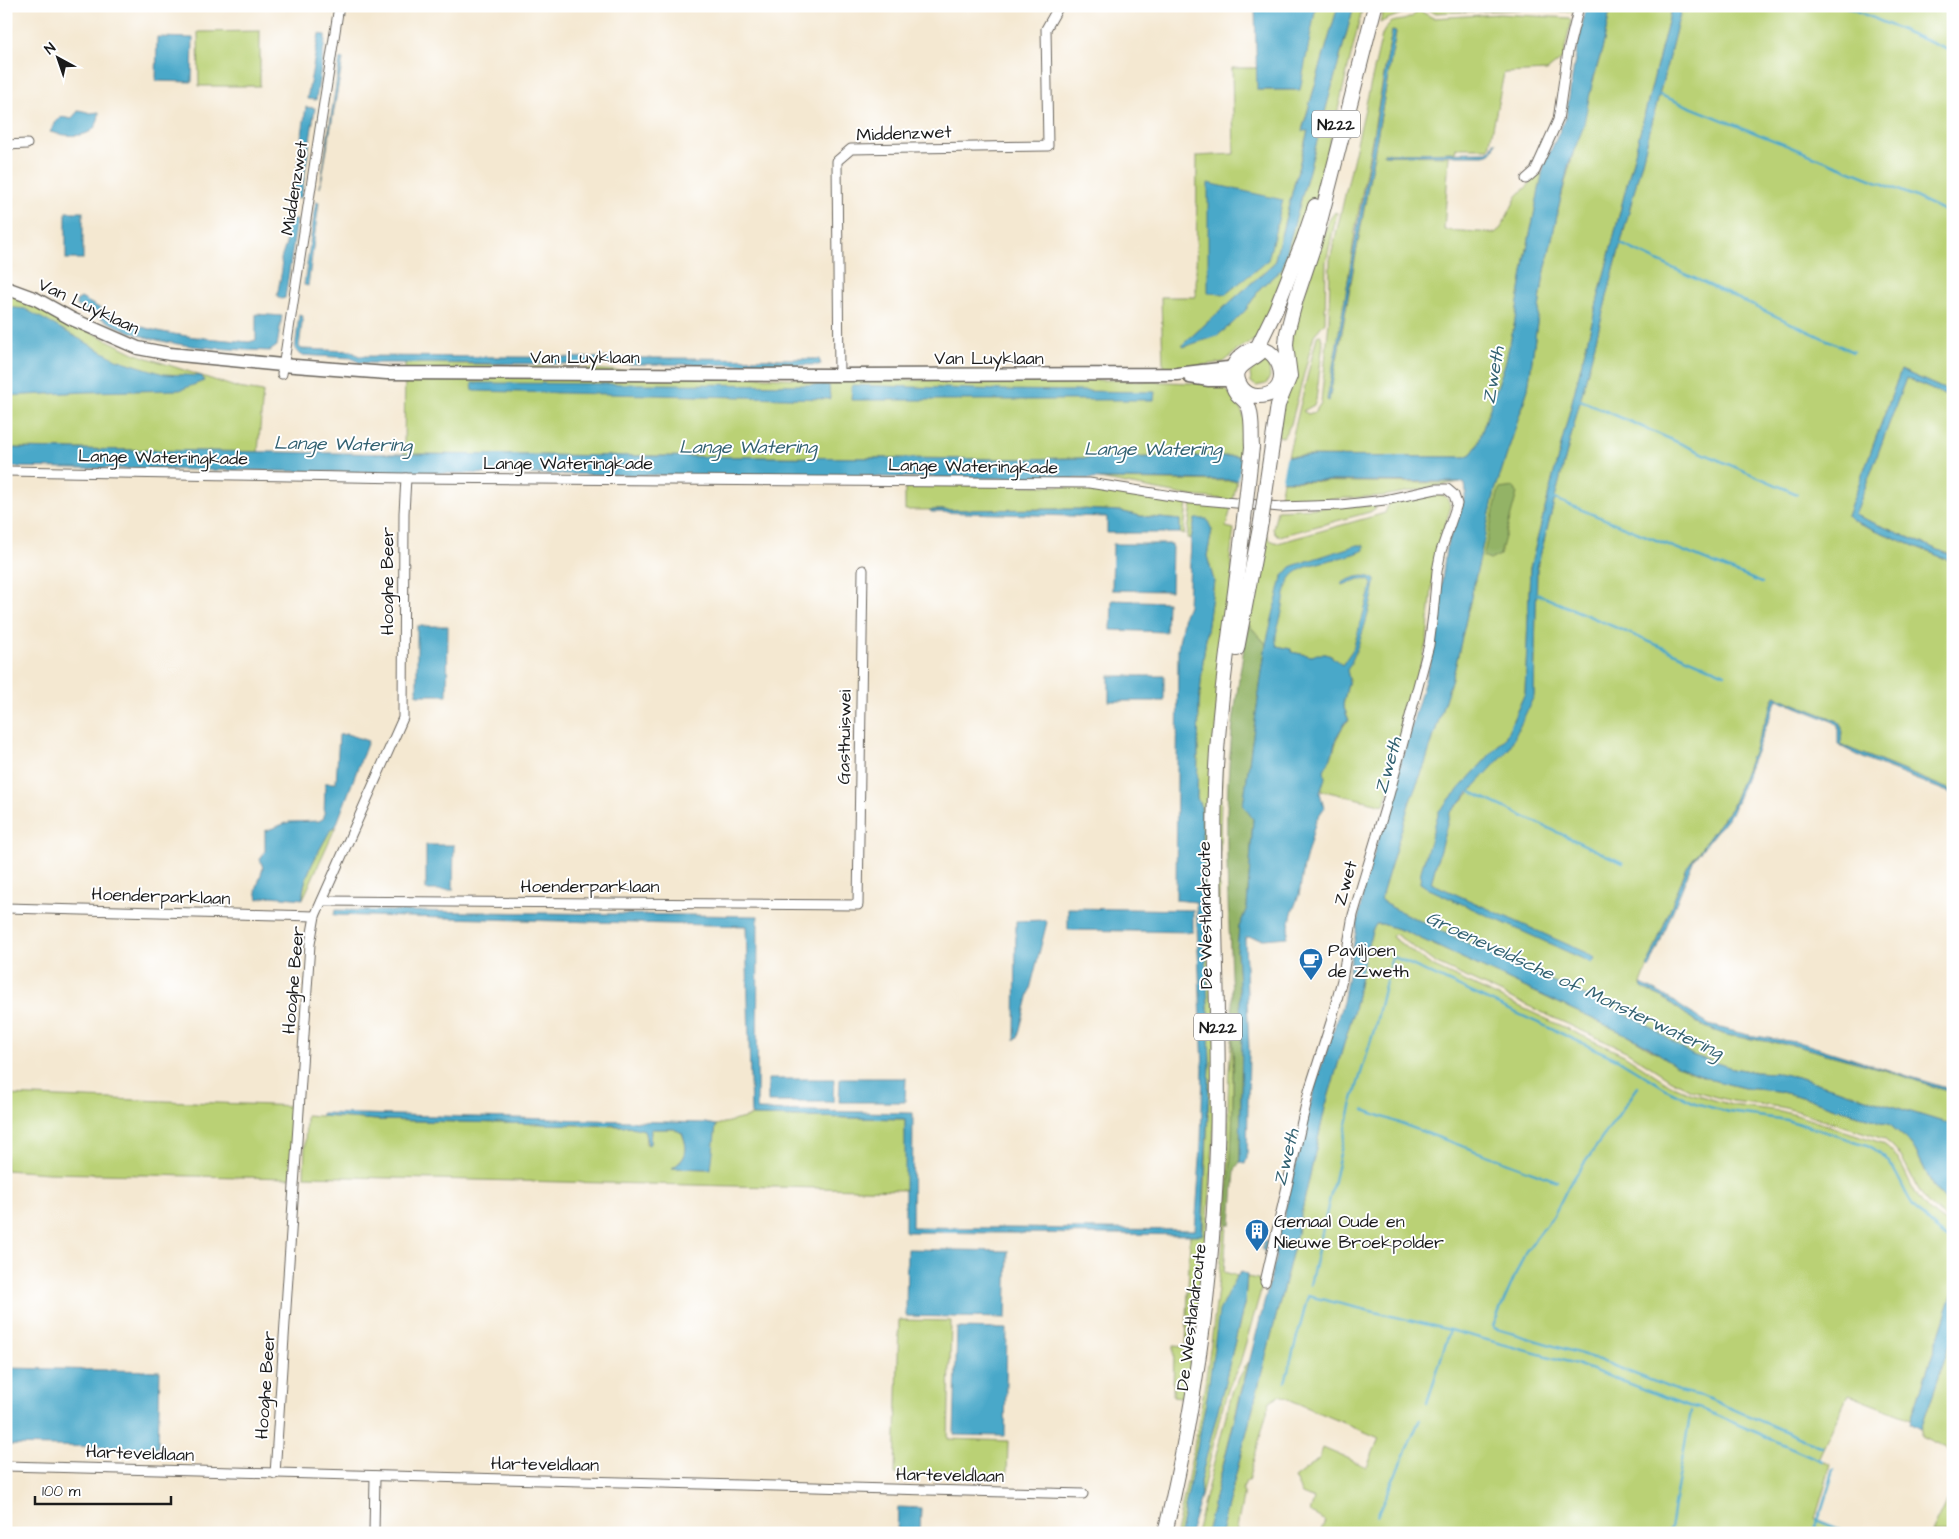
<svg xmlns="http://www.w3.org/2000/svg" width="1959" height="1539" font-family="'Architects Daughter',sans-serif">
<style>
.green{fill:#bad175;stroke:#6b7648;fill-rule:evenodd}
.forest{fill:#93b366;stroke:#586841}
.water{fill:#4aa8c9;stroke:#336272}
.pier{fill:#f4e8d1}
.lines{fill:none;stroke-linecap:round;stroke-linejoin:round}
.stream{stroke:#4aa8c9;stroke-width:2.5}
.street-casing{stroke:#68635b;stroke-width:11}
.secondary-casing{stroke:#68635b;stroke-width:15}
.primary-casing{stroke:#68635b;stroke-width:16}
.street{stroke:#fff;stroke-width:9}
.secondary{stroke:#fff;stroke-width:12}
.primary{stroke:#fff;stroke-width:14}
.primary-bridge-casing{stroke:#68635b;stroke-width:16;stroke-linecap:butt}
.primary-bridge{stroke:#fff;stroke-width:14}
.labels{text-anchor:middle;stroke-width:4;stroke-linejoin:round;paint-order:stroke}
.shield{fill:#fff;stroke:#606060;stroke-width:1}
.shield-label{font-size:16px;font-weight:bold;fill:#1c1c1c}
.street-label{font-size:18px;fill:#1c1c1c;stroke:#fff}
.poi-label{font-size:18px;fill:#1c1c1c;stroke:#fff;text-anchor:start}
.water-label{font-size:19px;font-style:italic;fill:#336272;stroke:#fff}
</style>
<rect width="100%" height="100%" fill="#fff"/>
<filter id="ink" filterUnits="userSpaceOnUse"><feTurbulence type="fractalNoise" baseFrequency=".02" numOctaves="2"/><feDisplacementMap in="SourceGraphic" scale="10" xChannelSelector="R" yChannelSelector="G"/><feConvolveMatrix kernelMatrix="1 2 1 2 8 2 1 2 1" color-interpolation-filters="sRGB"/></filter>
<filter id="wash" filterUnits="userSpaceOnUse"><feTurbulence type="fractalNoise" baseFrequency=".0096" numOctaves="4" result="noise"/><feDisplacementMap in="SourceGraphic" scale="20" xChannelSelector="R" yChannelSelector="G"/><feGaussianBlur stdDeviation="1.12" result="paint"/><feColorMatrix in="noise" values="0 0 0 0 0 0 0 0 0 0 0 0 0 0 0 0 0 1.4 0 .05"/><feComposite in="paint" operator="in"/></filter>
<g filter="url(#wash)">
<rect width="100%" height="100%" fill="#f4e8d1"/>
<!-- green -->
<g class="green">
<path d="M1316 6H1338L1302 130H1308L1274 263 1183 344 1217 336 1233 323 1245 311 1261 287 1282 269 1354 6H1363L1319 188 1260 333 1256 339 1240 348 1224 362 1191 367H1163L1161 297H1196L1197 156 1234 154 1232 68H1257L1258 90H1299Z"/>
<path d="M1384 6H1414C1405 15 1391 16 1380 23Z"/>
<path d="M1423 6H1574L1573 12 1530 9 1433 13Z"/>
<path d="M1611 6H1672L1530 568 1525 693 1505 738 1439 811 1420 883 1595 958 1431 883 1450 813 1471 792 1534 696 1537 568 1682 6H1953V393L1901 370 1847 516 1851 520 1953 562V791L1841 745 1842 728 1838 721 1775 696 1731 808 1687 867 1641 984 1642 988 1662 997 1702 1026 1726 1035 1797 1046 1882 1069 1953 1093V1125L1798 1077 1778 1073 1754 1072 1729 1067 1692 1055 1643 1022 1447 934 1385 904 1381 898 1410 801 1425 764 1455 668 1495 491 1528 389 1543 280 1561 197 1603 46Z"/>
<path d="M1418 10 1433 18 1499 14 1569 18 1571 21 1563 58 1547 71 1504 73 1489 148H1456L1455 152 1384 154V155L1449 156 1444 230 1495 233 1501 228 1517 196 1543 171 1526 254 1514 326 1505 364 1477 446 1471 454 1464 457 1288 456 1317 336 1320 334 1323 343 1316 400 1314 405 1303 411 1308 414 1315 412 1321 403 1329 322 1330 260 1382 35C1391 16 1395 24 1409 18 1413 17 1416 13 1418 10ZM1392 31 1396 32 1337 360 1355 231Z"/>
<path d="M260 31V86H199L198 32Z"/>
<path d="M1335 212 1337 213 1326 262 1325 322 1314 335 1291 424 1283 437 1278 436 1292 329 1329 220Z"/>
<path d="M6 294 27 301 136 354 238 388 263 392 258 452 6 448Z"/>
<path d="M1263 361 1269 366 1270 377 1266 384 1256 386 1251 382 1250 373 1254 368 1260 367Z"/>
<path d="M405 363 476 364 827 380H1118L1215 384C1223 386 1228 391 1233 398 1249 418 1248 431 1243 456L1002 459 404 454Z"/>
<path d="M1906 378 1953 399V556L1855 515Z"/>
<path d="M1100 479 1237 481 1233 500 1190 496Z"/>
<path d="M1283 481 1435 483 1460 482 1384 496 1279 502Z"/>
<path d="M905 485 1091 486 1187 502 1184 535 1180 533V520L1140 516 1120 511 1081 509 905 510Z"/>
<path d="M1433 492C1444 494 1451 498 1450 510L1435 556 1427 640 1384 805 1320 790C1323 783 1322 774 1325 767 1326 764 1330 761 1331 758 1337 743 1337 730 1349 720L1343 705 1349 679 1346 670 1331 656 1326 654 1312 656 1291 652V649L1266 644 1248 624 1265 531 1270 540 1278 543 1385 513 1390 501Z"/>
<path d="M1194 502 1231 508 1226 527 1234 529 1230 559 1233 571 1224 650 1214 1129 1204 1279 1193 1336 1188 1398 1173 1396 1174 1346 1186 1347 1190 1235 1203 1234 1210 1064 1201 807 1197 798 1199 705 1203 660 1214 581 1207 556 1212 530 1195 519 1191 539 1187 538 1192 504Z"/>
<path d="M1374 505 1376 508 1370 512 1280 536 1275 534 1273 529 1277 510Z"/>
<path d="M336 826 303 899C301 878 321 848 331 829Z"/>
<path d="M1376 924H1382L1404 931 1625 1034 1688 1071 1712 1080 1744 1088 1777 1091 1802 1097 1890 1125 1903 1136 1915 1150 1934 1188 1953 1209V1223C1939 1215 1927 1204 1919 1190 1908 1172 1903 1152 1884 1139L1797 1111 1781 1107 1732 1101 1691 1090 1671 1080 1626 1051 1435 963 1397 935 1394 934 1392 937 1432 966 1624 1055 1669 1084 1690 1093 1732 1105 1781 1111 1796 1115 1882 1143C1900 1154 1905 1175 1915 1192 1924 1208 1937 1219 1953 1227V1292L1911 1419 1848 1395 1818 1459 1831 1465 1815 1518 1850 1533H1320L1325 1521 1310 1512 1314 1499 1302 1494 1294 1478 1319 1459 1323 1448 1367 1467 1379 1438C1346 1423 1313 1411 1280 1395L1270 1401 1248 1481H1246L1242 1491 1244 1492 1236 1533H1221L1294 1246 1325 1108 1354 1010 1366 951 1372 931Z"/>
<path d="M1233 1032V1129L1224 1272 1238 1276 1235 1279 1207 1397 1180 1533H1176C1202 1418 1220 1302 1227 1184 1230 1134 1225 1082 1233 1032Z"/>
<path d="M6 1095 296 1106 291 1178 49 1173 6 1170Z"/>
<path d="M306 1115 377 1120 627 1126 641 1128 645 1130 646 1144 650 1143 651 1129H674L682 1133C689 1151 687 1157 673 1168L710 1169 716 1125 753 1116 905 1119 906 1190 304 1176Z"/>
<path d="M1247 1277 1258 1279 1262 1287 1240 1363 1229 1387 1221 1412 1201 1497 1200 1482 1245 1301Z"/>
<path d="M899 1320 951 1321 948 1439 1008 1441 1007 1477 895 1474Z"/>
<path d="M1953 1335V1454L1944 1447 1921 1436V1429Z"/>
<path d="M1249 1360 1206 1533H1196L1233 1389Z"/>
<path d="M1947 1502 1953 1503V1533H1932Z"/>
</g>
<!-- forest -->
<g class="forest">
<path d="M1514 487 1517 493 1500 555 1490 560 1483 557 1499 489Z"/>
<path d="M1248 624 1266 644 1243 805 1253 818 1247 908 1239 927 1237 951 1242 1034 1240 1157V1163L1235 1170 1231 1224H1227C1231 1160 1235 1095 1233 1031 1231 948 1224 865 1228 781 1231 728 1239 676 1248 624Z"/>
</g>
<!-- water -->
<g class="water">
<path d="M1255 6H1316L1300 90H1257Z"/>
<path d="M1338 6H1354L1282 269 1261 287 1245 311 1233 323 1217 336 1183 347V344L1274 263 1308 131H1302Z"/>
<path d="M1586 6H1611L1603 46 1592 84 1583 128 1569 163 1561 197 1543 280 1528 389 1495 491 1455 668 1425 764 1410 801 1381 898 1385 904 1447 934 1643 1022 1692 1055 1729 1067 1754 1072 1778 1073 1798 1077 1953 1125V1209L1934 1188 1915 1150 1903 1136 1890 1125 1802 1097 1777 1091 1744 1088 1712 1080 1675 1065 1648 1046 1625 1034 1404 931 1382 924H1376L1372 931 1366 951 1354 1010 1325 1108 1294 1246 1221 1533H1206L1276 1256 1262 1250 1264 1241 1277 1244 1315 1085 1343 1002 1364 887 1433 653 1446 548 1466 492 1465 484 1460 482 411 473 6 467V448L404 454 1002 459 1243 456 1464 457 1471 454 1477 446 1505 364 1514 326 1526 254 1544 165 1566 117 1574 65Z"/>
<path d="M1672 6H1682L1537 568 1534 696 1509 749 1450 813 1431 883 1591 955 1595 958 1592 963 1429 889 1420 883 1421 871 1439 811 1505 738 1525 693 1530 568Z"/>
<path d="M1392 31 1396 32 1329 401 1327 400Z"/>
<path d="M319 34 325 35V41L316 100 307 99Z"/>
<path d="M157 37 193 38 192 82 156 81Z"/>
<path d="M340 59H343L320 188Z"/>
<path d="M306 107 315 108 301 198 293 197Z"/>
<path d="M79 110 91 113 99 112C99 141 69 137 50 132L57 120 62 117 71 119Z"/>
<path d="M1494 142H1496C1494 150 1492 154 1484 155H1384V153L1487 152 1492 147Z"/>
<path d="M1208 183 1283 200 1268 260 1226 294 1208 293Z"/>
<path d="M316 202H319L308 286 304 285Z"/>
<rect x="66" y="212" width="17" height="47"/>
<path d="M290 219 297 220 285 298 281 299 277 296 282 270 281 259 286 244 287 223Z"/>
<path d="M81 298C98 307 115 317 133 324 170 337 210 338 249 342L256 340V314L282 316 277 346 270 351C227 349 174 348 133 333 114 326 96 315 77 306L76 301Z"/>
<path d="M6 307 25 309 116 359 164 374 202 376 204 381 180 390 86 392 6 396Z"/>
<path d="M299 315 303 316 299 347 302 349 351 351 359 356 819 359 821 364 819 365 360 363 351 358 300 355 295 349Z"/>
<path d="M1901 370 1953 393V399L1906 378 1855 515 1953 556V562L1851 520 1847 516Z"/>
<path d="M472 383 829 385 830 399 473 391Z"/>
<path d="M852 385 1003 390 1155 392 1154 400H851Z"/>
<path d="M1081 509 1120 511 1140 516 1180 520V533H1107V517L931 512 929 510Z"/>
<path d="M1195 519H1207L1212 530 1207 556 1214 581 1203 660 1199 705 1197 798 1201 807 1210 1064 1202 1235 907 1232 905 1231V1119L753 1116 751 1115 746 926 334 915 335 910 758 916 757 1110 913 1113 912 1227 1195 1230 1201 1145 1203 1068 1196 902 1176 900 1178 648 1184 615 1188 605 1191 539Z"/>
<path d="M1113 544H1172L1171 591 1112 590Z"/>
<path d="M1357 545H1364V550C1347 560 1300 561 1290 579 1285 588 1284 602 1282 612 1280 622 1273 637 1277 646L1291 649V652L1312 656 1317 654H1326L1331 656 1342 665 1353 649 1372 584 1369 580 1359 579 1343 585 1342 583C1351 578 1367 572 1375 580 1375 596 1356 658 1347 670L1349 679 1343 705 1349 721H1346L1337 736 1331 758 1324 770 1325 778 1320 793 1324 808 1316 820 1304 866 1299 895 1292 913 1287 937 1264 939 1247 937 1245 940 1249 1051 1247 1158 1245 1164 1240 1163 1242 1034 1237 951 1239 927 1247 908 1253 819 1243 805 1266 644 1282 577 1292 566Z"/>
<path d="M1112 600 1167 602 1166 632 1111 630Z"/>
<path d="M417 626H448L447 695H417Z"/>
<rect x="1109" y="676" width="55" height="25"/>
<path d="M1775 696 1838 721 1842 728 1841 745 1953 791V794L1869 761 1838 745V726L1834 722 1777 699 1732 812 1694 859 1649 969 1647 967 1687 867 1731 808Z"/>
<path d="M347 734 368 741 336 826 331 829C321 848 301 878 303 899L271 896 258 899 256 890 263 868 260 859 265 851V831L289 822 319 821 324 818 325 783H336L339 735Z"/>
<path d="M426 845H454L453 890H426Z"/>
<path d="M1068 908 1193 910V932L1068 930Z"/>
<path d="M1045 920 1047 922 1018 1037 1015 1040 1016 921Z"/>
<path d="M1641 984 1662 994 1709 1025 1748 1035 1802 1043 1953 1090V1093L1882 1069 1797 1046 1726 1035 1702 1026 1662 997 1642 988Z"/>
<path d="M840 1078H906L905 1102H839Z"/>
<path d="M768 1079H834L833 1102H768Z"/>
<path d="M322 1113 705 1123 716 1125 711 1169 672 1168C687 1159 689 1149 682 1133L674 1129H651L650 1144 648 1145 644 1130 627 1126 377 1120 322 1116Z"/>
<path d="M907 1249 1008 1251 1006 1318 906 1316Z"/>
<path d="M1241 1272 1247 1274 1245 1301 1200 1482 1201 1497 1190 1533H1180L1207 1397 1219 1311 1235 1279Z"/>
<path d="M1953 1292V1335L1921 1429 1910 1423Z"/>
<path d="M957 1328 1007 1329 1005 1436 954 1435Z"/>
<path d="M6 1368 160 1371 158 1448 6 1445Z"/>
<path d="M898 1507 921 1508 920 1533H897Z"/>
</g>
<!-- pier -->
<path class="pier" d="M1243 454H1287L1281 483 1237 484Z"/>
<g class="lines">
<!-- stream -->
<g class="stream">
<path d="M1845 6 1953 52"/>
<path d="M1660 95 1911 195 1953 215"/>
<path d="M1621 244 1853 352"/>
<path d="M1580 400 1797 494"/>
<path d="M1555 499 1762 583"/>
<path d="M1537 594 1725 674"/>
<path d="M1471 792 1623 863"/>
<path d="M1638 1087 1569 1185 1554 1215 1526 1251 1493 1326 1494 1328 1591 1357 1678 1391 1702 1396 1822 1447"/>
<path d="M1364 1110 1557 1181"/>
<path d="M1310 1285 1351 1106 1375 1027 1392 956 1617 1059 1668 1090 1695 1103 1728 1112 1787 1120 1867 1145C1896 1159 1897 1181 1913 1205 1922 1218 1934 1229 1947 1238"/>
<path d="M1285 1382 1308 1296 1450 1330 1576 1364 1688 1406 1702 1409 1822 1461"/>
<path d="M1427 1403 1450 1330"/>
<path d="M1377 1516 1420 1419"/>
<path d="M1817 1520 1850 1533"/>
<path d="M1371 1533 1372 1530"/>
<path d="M1669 1533 1691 1411"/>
<path d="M1814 1533 1834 1470"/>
</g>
</g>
</g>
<g filter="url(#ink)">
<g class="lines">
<defs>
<g id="street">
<path d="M6 145 27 144"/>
<path d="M1526 179 1535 171 1558 120 1568 51 1579 6"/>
<path d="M282 374 339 6"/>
<path d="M839 375 837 161 851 149 1048 146 1046 29 1059 6"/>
<path d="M6 471 406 478 1089 483 1191 499 1280 507 1341 505 1385 500 1436 489H1447L1454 495 1457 504 1441 551 1437 571 1433 615 1429 645 1389 795 1353 915 1342 980 1331 1022 1309 1091 1265 1282"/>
<path d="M322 901 858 905 863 570"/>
<path d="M6 908 315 916"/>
<path d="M6 1466 1083 1494"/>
<path d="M275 1474 310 944 315 916 403 718 404 513 406 478"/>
<path d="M374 1533 375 1476"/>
</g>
<g id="secondary">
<path d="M6 288 36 299 72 319 138 348 170 354 282 365 387 373 839 375 1177 374 1228 368 1233 366"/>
<path d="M1190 377 1209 380H1231"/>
</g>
<g id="primary">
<path d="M1252 350 1258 346 1276 309 1303 241 1315 206"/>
<path d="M1272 446 1278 405 1290 376 1286 345 1287 333 1296 299 1314 245 1375 6"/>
<path d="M1252 447C1251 435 1253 420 1249 408 1247 401 1242 399 1237 394 1228 382 1230 365 1241 356 1275 326 1302 396 1258 396 1252 396 1246 393 1242 388 1226 365 1255 361 1263 350"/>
<path d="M1237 649 1261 522"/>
<path d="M1165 1533C1195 1407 1213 1276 1217 1148 1221 1028 1211 909 1215 789 1218 699 1234 609 1244 519"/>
</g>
</defs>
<!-- street casing -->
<use href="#street" class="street-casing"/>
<!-- secondary casing -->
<use href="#secondary" class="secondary-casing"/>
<!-- primary casing -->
<use href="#primary" class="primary-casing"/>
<!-- street -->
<use href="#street" class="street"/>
<!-- secondary -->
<use href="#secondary" class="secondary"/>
<!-- primary -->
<use href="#primary" class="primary"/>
<defs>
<g id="primary-bridge">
<path d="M1244 519 1252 447"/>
<path d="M1261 522 1272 446"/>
</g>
</defs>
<!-- primary-bridge casing -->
<use href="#primary-bridge" class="primary-bridge-casing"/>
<!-- primary-bridge -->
<use href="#primary-bridge" class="primary-bridge"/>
</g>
</g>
<!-- icons -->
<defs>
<symbol id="cafe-pin" viewBox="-11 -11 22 30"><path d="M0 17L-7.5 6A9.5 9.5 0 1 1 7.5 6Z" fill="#1f6fb2" stroke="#fff"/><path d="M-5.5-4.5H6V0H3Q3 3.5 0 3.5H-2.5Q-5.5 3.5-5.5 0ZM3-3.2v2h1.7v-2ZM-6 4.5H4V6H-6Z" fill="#fff"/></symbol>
<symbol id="building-pin" viewBox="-11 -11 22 30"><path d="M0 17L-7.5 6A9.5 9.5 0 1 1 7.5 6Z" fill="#1f6fb2" stroke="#fff"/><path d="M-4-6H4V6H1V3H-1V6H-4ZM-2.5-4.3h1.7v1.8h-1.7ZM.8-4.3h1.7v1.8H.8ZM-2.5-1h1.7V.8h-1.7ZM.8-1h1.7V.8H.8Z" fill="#fff"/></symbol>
</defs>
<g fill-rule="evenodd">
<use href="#cafe-pin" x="1297" y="946" width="28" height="38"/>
<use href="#building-pin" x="1243" y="1217" width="28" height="38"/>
</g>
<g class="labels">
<!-- shield labels -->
<g class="shield">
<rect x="1312" y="110.5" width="48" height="27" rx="4"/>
<rect x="1194" y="1013.5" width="48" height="27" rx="4"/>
</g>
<g class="shield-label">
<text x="1336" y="130">N222</text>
<text x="1218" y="1033">N222</text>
</g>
<!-- street labels -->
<g class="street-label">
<text transform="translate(904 133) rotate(-2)" y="6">Middenzwet</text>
<text transform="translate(294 188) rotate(-81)" y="6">Middenzwet</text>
<text transform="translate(89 306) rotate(25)" y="6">Van Luyklaan</text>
<text x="585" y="363">Van Luyklaan</text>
<text x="989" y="364">Van Luyklaan</text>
<text transform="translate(163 457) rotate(1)" y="6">Lange Wateringkade</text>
<text x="568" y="469">Lange Wateringkade</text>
<text transform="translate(973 466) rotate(1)" y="6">Lange Wateringkade</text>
<text transform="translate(387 581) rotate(-90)" y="6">Hooghe Beer</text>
<text transform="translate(844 737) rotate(-89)" y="6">Gasthuiswei</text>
<text transform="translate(1345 883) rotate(-74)" y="6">Zwet</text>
<text x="590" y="892">Hoenderparklaan</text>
<text transform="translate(161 896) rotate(2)" y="6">Hoenderparklaan</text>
<text transform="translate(1205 915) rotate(-91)" y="6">De Westlandroute</text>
<text transform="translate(293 980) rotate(-85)" y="6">Hooghe Beer</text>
<text transform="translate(1191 1317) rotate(-83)" y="6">De Westlandroute</text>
<text transform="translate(265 1385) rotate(-86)" y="6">Hooghe Beer</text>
<text transform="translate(140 1453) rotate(2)" y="6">Harteveldlaan</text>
<text transform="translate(545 1464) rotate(1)" y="6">Harteveldlaan</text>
<text transform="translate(950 1475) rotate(1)" y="6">Harteveldlaan</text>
</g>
<!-- poi labels -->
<g class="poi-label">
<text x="1328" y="956">Paviljoen<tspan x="1328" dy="21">de Zweth</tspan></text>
<text x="1274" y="1227">Gemaal Oude en<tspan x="1274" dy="21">Nieuwe Broekpolder</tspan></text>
</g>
<!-- water labels -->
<g class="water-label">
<text transform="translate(1492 375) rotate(-80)" y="7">Zweth</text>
<text transform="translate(343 443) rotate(1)" y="7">Lange Watering</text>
<text x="748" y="453">Lange Watering</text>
<text x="1153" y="455">Lange Watering</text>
<text transform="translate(1387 765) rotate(-74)" y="7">Zweth</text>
<text transform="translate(1575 984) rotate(25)" y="7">Groeneveldsche of Monsterwatering</text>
<text transform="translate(1285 1157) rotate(-76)" y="7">Zweth</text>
</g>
</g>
<!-- margin -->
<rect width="1959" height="1539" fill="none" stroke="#fff" stroke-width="25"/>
<!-- north arrow -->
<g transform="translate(58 58) rotate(320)" stroke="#ffffff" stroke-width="4" paint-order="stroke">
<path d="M0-4L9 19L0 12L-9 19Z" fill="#1c1c1c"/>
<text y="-8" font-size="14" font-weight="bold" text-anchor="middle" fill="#1c1c1c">N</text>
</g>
<!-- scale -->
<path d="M35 1496v8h136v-8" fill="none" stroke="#1c1c1c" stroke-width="2.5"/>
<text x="42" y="1496" font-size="15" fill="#1c1c1c" stroke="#ffffff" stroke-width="4" paint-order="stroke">100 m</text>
</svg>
